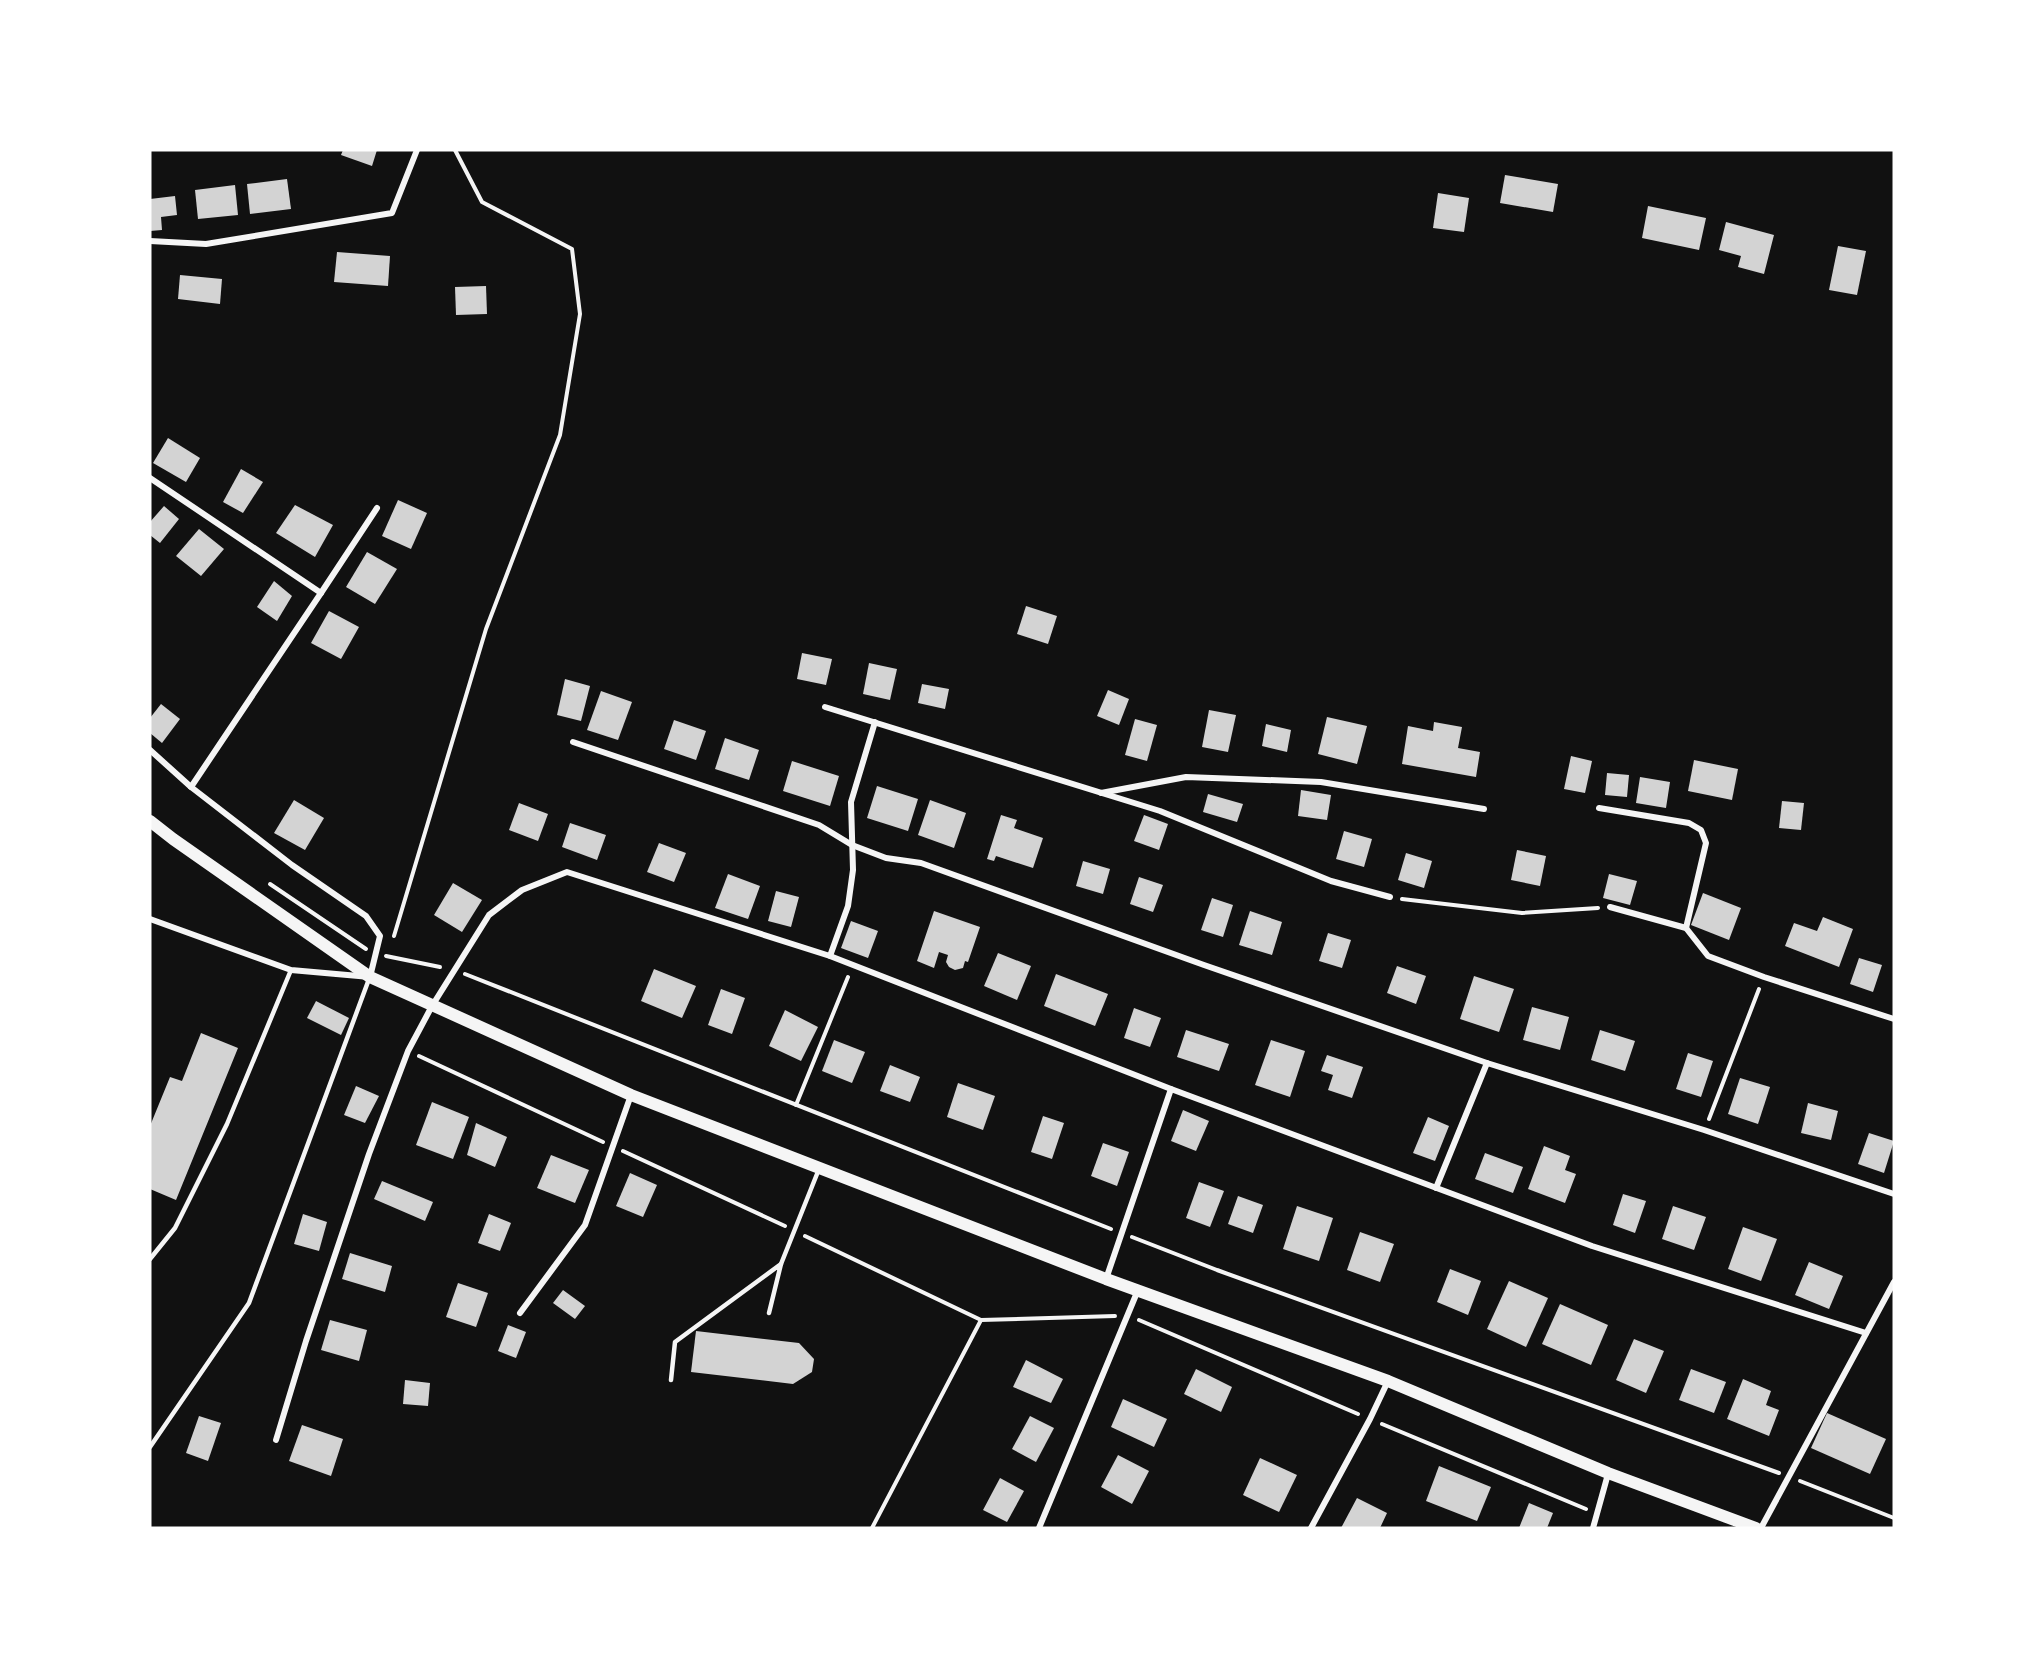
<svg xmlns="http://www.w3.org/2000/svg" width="2044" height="1678" font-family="'Roboto Condensed',sans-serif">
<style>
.building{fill:#d3d3d3}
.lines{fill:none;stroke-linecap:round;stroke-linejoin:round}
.path{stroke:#f5f5f5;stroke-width:4}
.service{stroke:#f5f5f5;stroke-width:4.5}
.minor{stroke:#f5f5f5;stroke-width:6}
.secondary{stroke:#f5f5f5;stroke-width:12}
</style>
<rect width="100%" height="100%" fill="#111"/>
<!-- building -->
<g class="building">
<path d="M343 150H377L372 166 341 155Z"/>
<path d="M1505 175 1558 184 1553 212 1500 203Z"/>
<path d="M287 179 291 209 250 214 247 184Z"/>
<path d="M235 185 238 215 198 219 195 190Z"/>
<path d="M1438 193 1469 198 1464 232 1433 228Z"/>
<path d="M175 196 177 215 161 217 162 230 150 231V199Z"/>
<path d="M1648 206 1706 218 1699 250 1642 238Z"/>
<path d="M1726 222 1774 235 1764 274 1738 267 1741 256 1719 250Z"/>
<path d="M1838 246 1866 251 1857 295 1829 290Z"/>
<path d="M337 252 390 256 388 286 334 282Z"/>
<path d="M180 275 222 279 220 304 178 299Z"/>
<path d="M486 286 487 314 456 315 455 287Z"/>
<path d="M168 438 200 458 186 482 153 463Z"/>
<path d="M241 469 263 482 243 513 223 502Z"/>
<path d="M398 500 427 513 411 549 382 536Z"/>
<path d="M295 505 333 525 315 557 276 533Z"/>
<path d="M164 506 179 519 160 543 150 535V522Z"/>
<path d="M199 529 224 549 201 576 176 556Z"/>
<path d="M367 552 397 569 375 604 346 587Z"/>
<path d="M274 581 292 596 277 621 257 607Z"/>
<path d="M1026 606 1057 616 1048 644 1017 634Z"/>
<path d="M329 611 359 627 341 659 311 643Z"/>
<path d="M802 653 832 659 826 685 797 679Z"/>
<path d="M869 663 897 669 890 700 863 694Z"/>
<path d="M565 679 590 686 581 721 557 715Z"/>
<path d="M922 684 949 689 945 709 918 703Z"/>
<path d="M1108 690 1129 699 1119 725 1097 716Z"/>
<path d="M601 691 632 702 618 740 587 730Z"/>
<path d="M161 704 180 719 162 743 150 733V718Z"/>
<path d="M1209 710 1236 715 1228 752 1202 747Z"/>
<path d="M1327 717 1367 726 1357 764 1318 754Z"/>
<path d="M1135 719 1157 725 1147 761 1125 755Z"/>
<path d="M674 720 706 731 696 760 664 749Z"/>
<path d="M1434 722 1462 727 1458 748 1480 752 1476 777 1402 764 1408 726 1433 731Z"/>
<path d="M1266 724 1291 730 1287 752 1262 746Z"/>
<path d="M725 738 759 750 749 780 715 769Z"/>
<path d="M1571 756 1592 761 1585 793 1564 789Z"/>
<path d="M1694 760 1738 769 1732 800 1688 791Z"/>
<path d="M792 761 839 776 830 806 783 791Z"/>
<path d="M1607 773 1629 775 1627 797 1605 795Z"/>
<path d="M1640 777 1670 782 1666 808 1636 803Z"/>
<path d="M877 786 918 799 908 831 867 818Z"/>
<path d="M1301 790 1331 795 1327 820 1298 816Z"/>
<path d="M1208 794 1243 804 1237 822 1203 812Z"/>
<path d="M294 800 324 818 305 850 274 833Z"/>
<path d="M930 800 966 813 954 848 918 835Z"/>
<path d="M1782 801 1804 803 1801 830 1779 828Z"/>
<path d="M519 803 548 814 538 841 509 830Z"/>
<path d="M1001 815 1017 820 1014 828 1043 838 1033 868 996 856 994 861 987 859Z"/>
<path d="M1144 815 1168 824 1159 850 1134 841Z"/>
<path d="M570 823 606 835 597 860 562 847Z"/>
<path d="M1344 831 1372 839 1364 867 1336 859Z"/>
<path d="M659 843 686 853 674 882 647 872Z"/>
<path d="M1517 850 1546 856 1540 886 1511 880Z"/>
<path d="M1406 853 1432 861 1424 888 1398 880Z"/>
<path d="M1083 861 1110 869 1103 894 1076 886Z"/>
<path d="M728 874 760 886 748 919 715 908Z"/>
<path d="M1609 874 1637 881 1630 905 1603 898Z"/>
<path d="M1139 877 1163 885 1153 912 1130 904Z"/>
<path d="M453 883 482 900 462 932 434 915Z"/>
<path d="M776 891 799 897 791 927 768 921Z"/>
<path d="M1703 893 1741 908 1729 940 1691 925Z"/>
<path d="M1212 898 1233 905 1223 937 1201 930Z"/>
<path d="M934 911 980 927 968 962 965 961 963 968 955 970 949 967 946 962 948 955 939 952 934 968 917 961Z"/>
<path d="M1250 911 1282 922 1272 955 1239 945Z"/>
<path d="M1823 917 1853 929 1839 967 1785 946 1794 923 1817 931Z"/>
<path d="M851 921 878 931 868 958 841 948Z"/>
<path d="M1328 933 1351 940 1342 968 1319 961Z"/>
<path d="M998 953 1031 966 1017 1000 984 986Z"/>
<path d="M1859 958 1882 965 1873 992 1850 984Z"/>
<path d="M1397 966 1426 976 1416 1004 1387 993Z"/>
<path d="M654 969 696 986 682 1018 641 1001Z"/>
<path d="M1056 974 1108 994 1095 1026 1044 1006Z"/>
<path d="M1474 976 1514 989 1499 1032 1460 1019Z"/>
<path d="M721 989 745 998 732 1034 708 1025Z"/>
<path d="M316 1001 349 1018 341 1035 307 1018Z"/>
<path d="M1532 1007 1569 1017 1560 1050 1523 1040Z"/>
<path d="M1134 1008 1161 1018 1150 1047 1124 1038Z"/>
<path d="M785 1010 818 1027 801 1061 769 1046Z"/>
<path d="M1186 1030 1229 1044 1219 1071 1177 1057Z"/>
<path d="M1600 1030 1635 1041 1625 1071 1591 1060Z"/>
<path d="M201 1033 238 1048 176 1200 150 1189V1126L170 1077 182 1081Z"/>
<path d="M834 1040 865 1052 852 1083 822 1071Z"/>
<path d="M1271 1040 1305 1051 1290 1097 1255 1085Z"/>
<path d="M1688 1053 1713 1061 1701 1097 1676 1089Z"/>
<path d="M1327 1055 1363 1067 1352 1098 1328 1090 1333 1075 1321 1071Z"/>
<path d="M890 1065 920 1077 910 1102 880 1091Z"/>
<path d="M1740 1078 1770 1087 1758 1124 1728 1114Z"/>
<path d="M958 1083 995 1096 983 1130 947 1117Z"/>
<path d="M356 1086 379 1096 365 1123 344 1115Z"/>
<path d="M432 1102 469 1117 453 1159 416 1145Z"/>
<path d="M1808 1103 1838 1111 1831 1140 1801 1133Z"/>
<path d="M1183 1110 1209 1121 1196 1151 1171 1141Z"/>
<path d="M1043 1116 1064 1123 1052 1159 1031 1152Z"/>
<path d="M1428 1117 1449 1126 1435 1161 1413 1153Z"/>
<path d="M476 1123 507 1137 495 1167 467 1155Z"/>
<path d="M1869 1133 1894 1141 1884 1173 1858 1164Z"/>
<path d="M1103 1143 1129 1152 1117 1186 1091 1176Z"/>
<path d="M1544 1146 1570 1156 1565 1170 1576 1174 1565 1203 1528 1189Z"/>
<path d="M1485 1153 1523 1167 1513 1193 1475 1179Z"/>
<path d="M551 1155 589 1170 575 1203 537 1188Z"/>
<path d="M630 1173 657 1185 643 1217 616 1206Z"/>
<path d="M382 1181 433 1202 425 1221 374 1199Z"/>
<path d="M1199 1182 1224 1191 1210 1227 1186 1218Z"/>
<path d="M1623 1194 1646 1201 1635 1233 1613 1225Z"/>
<path d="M1238 1196 1263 1205 1253 1233 1228 1224Z"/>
<path d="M1297 1206 1333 1218 1319 1261 1283 1249Z"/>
<path d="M1673 1206 1706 1217 1694 1250 1662 1239Z"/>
<path d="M303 1214 327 1222 319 1251 294 1244Z"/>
<path d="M489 1214 511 1223 500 1251 478 1243Z"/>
<path d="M1743 1227 1777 1239 1761 1281 1728 1269Z"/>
<path d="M1360 1232 1394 1244 1380 1282 1347 1270Z"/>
<path d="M350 1253 392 1266 385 1292 342 1279Z"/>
<path d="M1809 1262 1843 1276 1829 1309 1795 1295Z"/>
<path d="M1450 1269 1481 1281 1468 1315 1437 1302Z"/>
<path d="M1509 1281 1548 1298 1526 1347 1487 1329Z"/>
<path d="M458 1283 488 1293 476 1327 446 1317Z"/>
<path d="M563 1290 585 1306 575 1319 553 1303Z"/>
<path d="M1560 1304 1608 1325 1591 1365 1542 1344Z"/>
<path d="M330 1320 367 1330 359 1361 321 1350Z"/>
<path d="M508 1325 526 1332 516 1358 498 1351Z"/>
<path d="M696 1331 799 1343 814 1359 812 1372 793 1384 691 1372Z"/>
<path d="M1634 1339 1664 1351 1646 1393 1616 1380Z"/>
<path d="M1026 1360 1063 1379 1051 1403 1013 1387Z"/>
<path d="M1196 1369 1232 1387 1221 1412 1184 1394Z"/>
<path d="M1691 1369 1726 1382 1714 1413 1679 1400Z"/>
<path d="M1743 1379 1771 1391 1766 1405 1779 1410 1769 1436 1727 1419Z"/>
<path d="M405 1380 430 1383 428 1406 403 1404Z"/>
<path d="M1123 1399 1167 1419 1154 1447 1111 1427Z"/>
<path d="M1827 1413 1886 1439 1870 1474 1811 1448Z"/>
<path d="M199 1416 221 1423 208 1461 186 1453Z"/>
<path d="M1030 1416 1054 1428 1036 1462 1012 1449Z"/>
<path d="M302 1425 343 1439 331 1476 289 1461Z"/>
<path d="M1118 1455 1149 1471 1132 1504 1101 1487Z"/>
<path d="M1260 1458 1297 1475 1279 1512 1243 1495Z"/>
<path d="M1439 1466 1491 1487 1477 1521 1426 1501Z"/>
<path d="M1000 1478 1024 1491 1007 1522 983 1510Z"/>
<path d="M1357 1498 1387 1513 1380 1528H1341Z"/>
<path d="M1529 1503 1553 1513 1547 1528H1519Z"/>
</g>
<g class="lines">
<!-- path -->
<g class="path">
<path d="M270 884 366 949"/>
<path d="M1402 899 1522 913 1598 908"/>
<path d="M394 936 486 629 560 435 580 314 572 249 482 202 455 150"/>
<path d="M386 956 440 967"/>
<path d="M465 974 1111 1229"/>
<path d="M419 1056 603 1142"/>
<path d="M796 1105 848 977"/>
<path d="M1709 1119 1759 989"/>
<path d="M623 1151 785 1226"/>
<path d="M805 1236 981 1320 1115 1316"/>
<path d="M1132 1237 1217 1270 1779 1473"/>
<path d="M1139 1320 1358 1414"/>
<path d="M1382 1424 1586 1509"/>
<path d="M1800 1481 1894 1518"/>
<path d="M872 1528 981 1320"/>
</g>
<!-- service -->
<g class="service">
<path d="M150 1259 175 1228 227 1124 291 970"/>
<path d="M781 1264 819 1169"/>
<path d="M671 1380 675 1342 781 1264 769 1313"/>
<path d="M150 1447 249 1303 369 979"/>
</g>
<!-- minor -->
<g class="minor">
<path d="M150 241 206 244 392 213 417 150"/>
<path d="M150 478 321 593 191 787"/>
<path d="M321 593 377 508"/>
<path d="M825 707 1160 811 1331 881 1390 897"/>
<path d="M573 742 819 825 852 845 886 858 921 863 1204 965 1487 1063 1704 1130 1894 1194"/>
<path d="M150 750 191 787 292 865 366 916 380 936 370 977 291 970 150 919"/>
<path d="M1101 793 1186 777 1321 782 1484 809"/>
<path d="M1599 808 1689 823 1701 830 1706 843 1686 928"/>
<path d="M1610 907 1686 928 1708 956 1764 977 1894 1019"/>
<path d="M830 956 848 906 853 870 851 802 875 722"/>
<path d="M1436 1188 1487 1063"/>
<path d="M1106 1279 1171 1089"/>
<path d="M520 1313 585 1225 631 1095"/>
<path d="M276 1440 306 1341 369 1154 408 1051 432 1006 489 915 522 890 567 872 830 956 1171 1089 1592 1246 1866 1333"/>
<path d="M1039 1528 1138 1290"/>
<path d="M1311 1528 1370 1419 1388 1381"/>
<path d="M1593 1528 1608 1474"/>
<path d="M1761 1528 1894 1282"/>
</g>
<!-- secondary -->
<path class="secondary" d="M150 821 173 839 370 977 631 1095 1106 1279 1388 1381 1608 1473 1756 1528"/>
</g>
<!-- border -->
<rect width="2044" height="1678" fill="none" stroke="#ffffff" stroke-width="303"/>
</svg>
